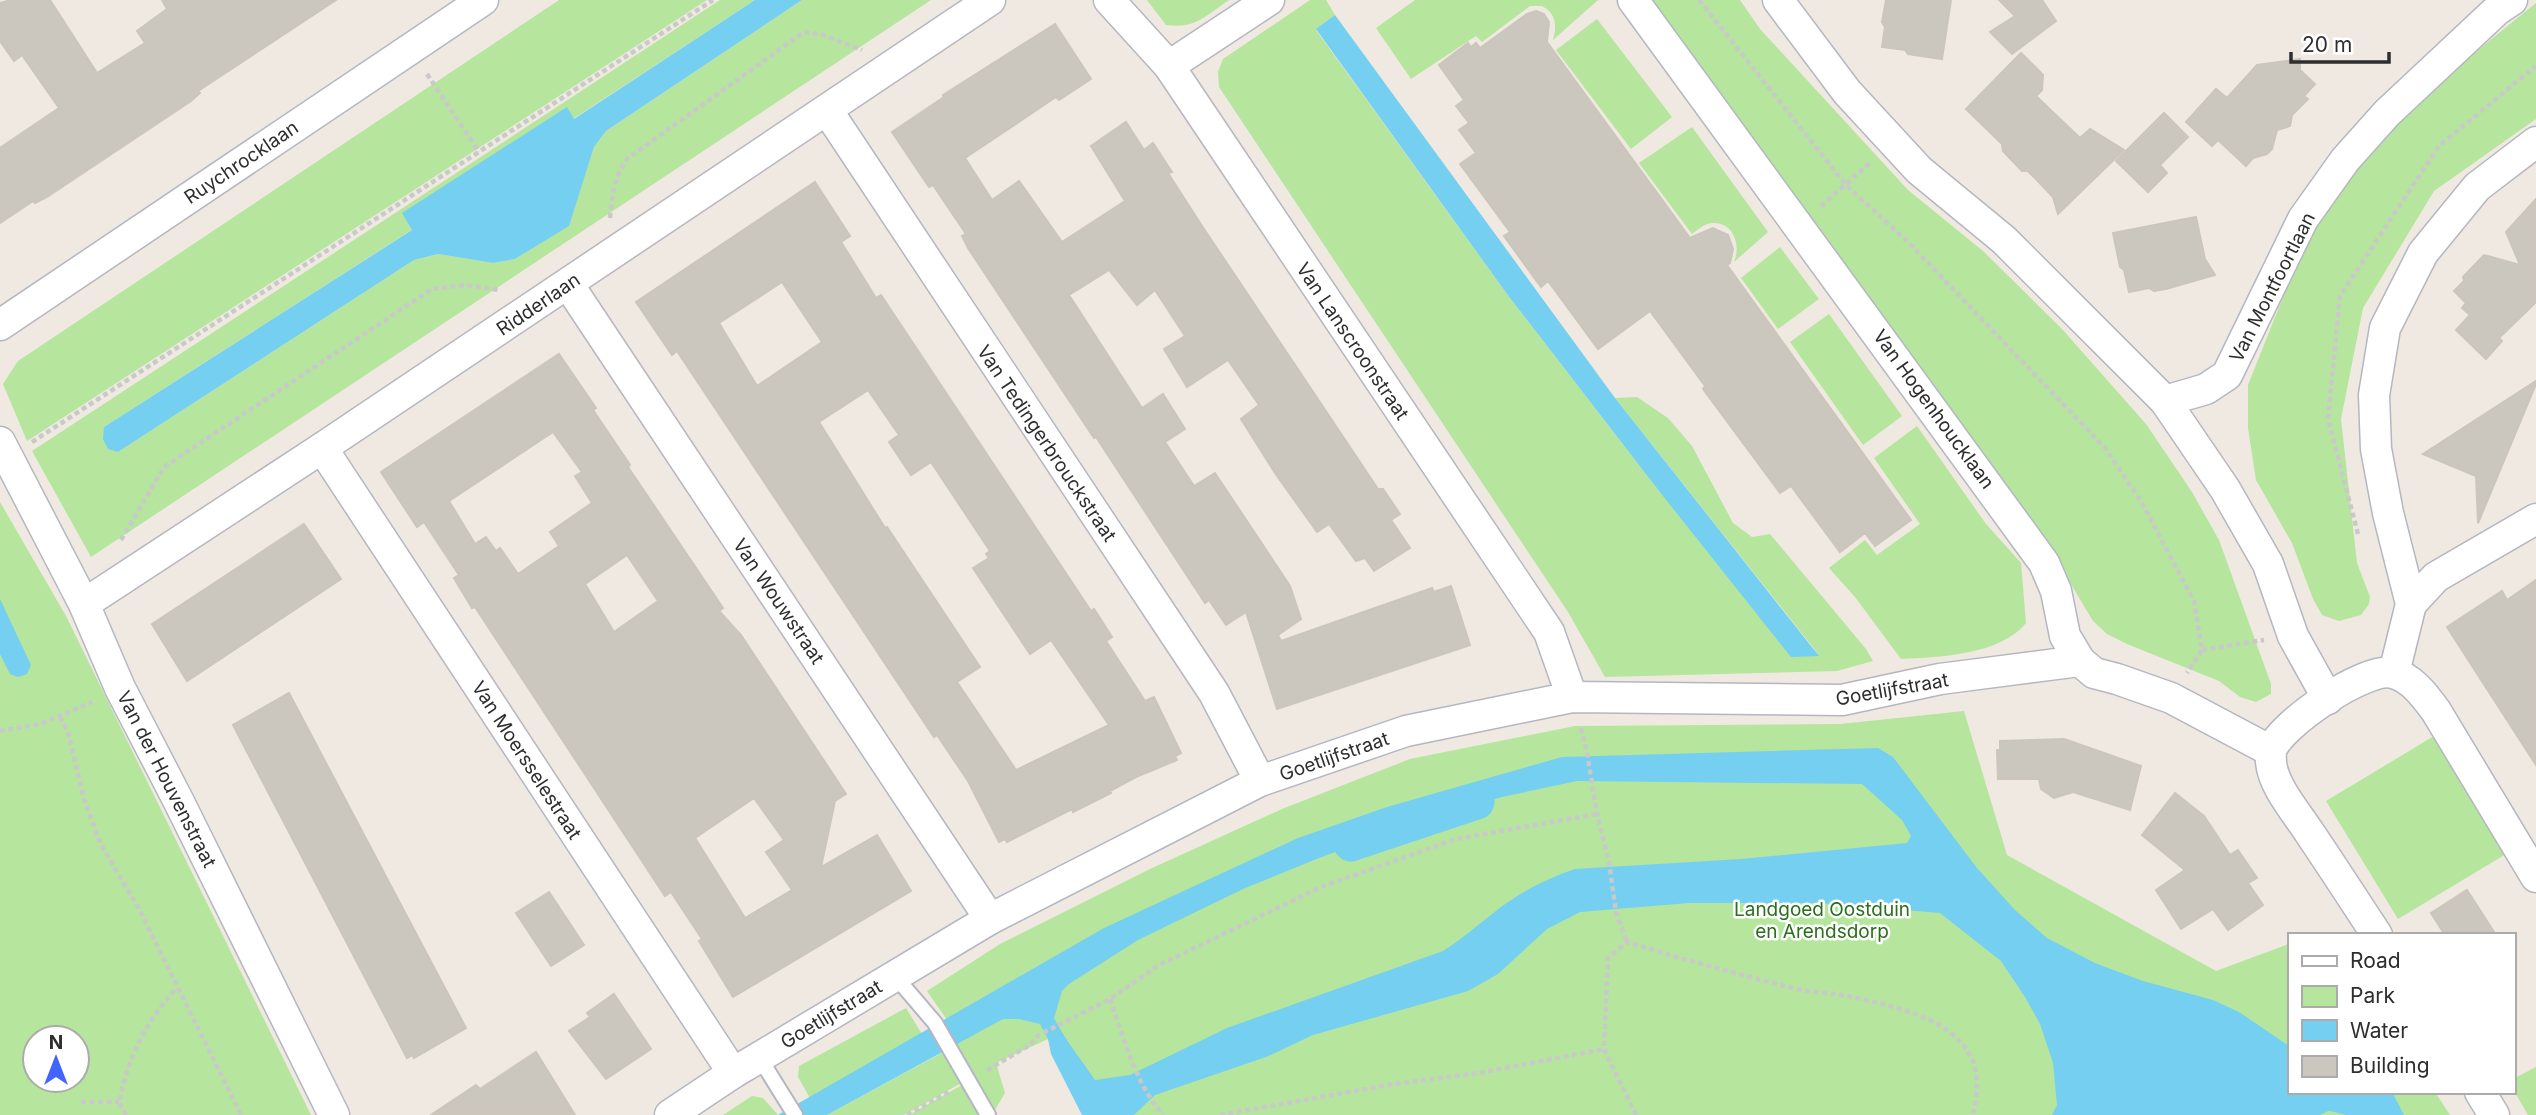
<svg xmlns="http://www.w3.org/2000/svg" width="2536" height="1115" font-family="Inter,sans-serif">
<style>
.green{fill:#b6e59e;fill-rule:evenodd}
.water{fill:#75cff0;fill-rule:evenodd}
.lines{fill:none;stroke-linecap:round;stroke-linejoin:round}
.canal{stroke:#75cff0;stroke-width:35}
.building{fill:#cbc7bf;stroke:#cbc5ba;stroke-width:2;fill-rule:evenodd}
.service-casing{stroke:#b4b7c1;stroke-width:18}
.minor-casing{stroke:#b4b7c1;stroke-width:33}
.path{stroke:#c9c9c9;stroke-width:4.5;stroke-dasharray:5 3.5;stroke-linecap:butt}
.service{stroke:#fff;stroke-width:14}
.minor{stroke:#fff;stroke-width:30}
.labels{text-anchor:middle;stroke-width:5;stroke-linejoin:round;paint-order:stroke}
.street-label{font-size:19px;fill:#2e2e2e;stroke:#fff}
.park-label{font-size:19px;fill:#2c6e1b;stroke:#fff}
</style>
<rect width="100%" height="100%" fill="#efe9e1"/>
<!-- green -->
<g class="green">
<path d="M559 0H707L27 441 3 384 18 361Z"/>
<path d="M720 0H755L573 119 567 108 403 213 413 229 104 427 118 452 414 260 438 254 493 263 515 259 568 226 594 147 606 131 802 0H931L91 557 32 451Z"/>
<path d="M1147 0H1229C1205 16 1196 29 1166 25Z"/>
<path d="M1310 0H1326L1335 15 1316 30 1507 294 1659 491 1819 655 1615 398 1637 397 1668 418 1692 446 1733 523 1752 537 1770 534 1866 649 1873 661 1837 671 1605 677 1568 612 1219 87 1218 72 1223 59Z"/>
<path d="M1415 0H1598L1553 40C1557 26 1556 13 1542 6H1530L1482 42 1476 36 1411 79 1376 28Z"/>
<path d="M1649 0H1740L1760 29 1908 190 1983 251 2062 329 2146 424 2192 492 2219 540 2271 684V694L2256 702 2240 697 2219 681 2127 644 2107 634 2093 621 2050 549Z"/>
<path d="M2536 3V119L2434 191 2363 308 2341 419 2357 563 2370 597 2369 604 2361 615 2339 621 2322 615 2313 599 2292 543 2256 480 2248 428V385L2287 287 2315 228 2356 165 2427 91Z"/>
<path d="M1597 19 1672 117 1631 149 1556 50Z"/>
<path d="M1692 127 1768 232 1734 262C1742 244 1732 218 1707 224 1702 226 1696 231 1692 234L1639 163Z"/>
<path d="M1780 247 1819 299 1778 329 1741 278Z"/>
<path d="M1829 314 1902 416 1863 445 1790 342Z"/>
<path d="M1917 426 1986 524 2021 563 2026 623C2000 655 1940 657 1901 659L1855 597 1829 568 1865 540 1877 555 1920 524 1874 458Z"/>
<path d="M0 502 66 616 311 1115H0ZM35 1038H77V1080H35Z"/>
<path d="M1964 711 2007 855 2216 971 2289 944V1092H2435L2450 1115H1083L1048 1039 996 1063 1005 1093 992 1115H989L974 1076 904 1115H827L949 1049H952L947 1020 927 991 1000 944 1150 869 1282 809 1410 759 1575 726 1840 724Z"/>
<path d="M2434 736 2506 854 2398 919 2326 801Z"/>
<path d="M906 1008 922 1034 810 1098 798 1077 799 1066Z"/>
<path d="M2536 1067V1115H2528L2513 1089V1079Z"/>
<path d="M969 1081 987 1115H909Z"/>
<path d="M752 1096 763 1098 778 1115H723Z"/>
</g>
<!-- water -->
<g class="water">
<path d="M755 0H802L606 131 594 147 569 226 515 259 493 263 438 254 414 260 118 452 108 449 103 439 104 427 412 230 402 213 567 107 574 119Z"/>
<path d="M1335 15 1615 398 1819 656 1791 657 1659 491 1507 294 1316 29Z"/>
<path d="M0 599 31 665 27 674 18 677 10 674 0 654Z"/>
<path d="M1878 748 1893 757 1977 868 2015 910 2047 938 2095 963 2143 981 2213 1000 2239 1012 2289 1046V1092H2392L2404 1115H2376L2374 1109 2363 1100 2347 1102 2320 1115H2052L2057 1105 2053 1063 2040 1024 2025 997 2001 961 1940 913 1820 903H1689L1580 912 1547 929 1498 974 1468 991 1313 1035 1266 1057 1155 1095 1134 1115H1082L1051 1054 1048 1039 1040 1024 1019 1019H1003L827 1115H778L1104 928 1298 838 1387 807 1562 757ZM1577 781 1862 784 1902 820 1911 836 1907 843 1741 859 1575 869C1548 878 1524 890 1501 907 1481 922 1464 938 1443 951L1227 1028 1130 1075 1095 1080C1081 1059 1065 1040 1054 1018L1062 991 1069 984 1138 940 1243 889 1319 858 1415 823 1502 797Z"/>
</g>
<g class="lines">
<!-- canal -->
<g class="canal">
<path d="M1351 844 1477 802"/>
<path d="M2327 1092 2369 1103 2376 1115"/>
</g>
</g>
<!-- building -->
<g class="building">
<path d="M11 0H50L97 73 145 43 137 31 167 9 162 0H336L198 91 200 93 191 101 47 197 35 203 33 201 0 223V148L59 108 22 55 14 61 0 41V3Z"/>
<path d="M1886 0H1951L1942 59 1908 54 1905 50 1882 47 1885 27 1882 22Z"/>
<path d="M1999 0H2042L2056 21 2012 54 1990 32 2015 16Z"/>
<path d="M1536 11 1544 14 1549 22 1547 42 1690 238 1713 228 1728 235 1733 249 1730 263 1727 265 1911 520 1875 546 1865 533 1840 552 1791 486 1780 493 1703 389 1705 386 1650 311 1598 349 1548 281 1541 287 1504 236 1510 232 1460 164 1476 153 1459 130 1469 123 1456 106 1464 100 1439 65 1468 43 1471 47 1476 43 1480 48 1527 14Z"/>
<path d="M1055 24 1091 79 1059 100 1056 97 965 158 992 200 1019 181 1062 242 1125 201 1091 146 1126 122 1144 150 1153 143 1172 172 1168 173 1202 226 1378 489H1383L1400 514 1391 520 1410 548 1374 571 1365 558 1356 561 1329 524 1317 532 1275 473 1241 419 1259 405 1228 360 1187 387 1164 349 1185 336 1155 290 1137 305 1109 270 1069 295 1142 408 1163 394 1185 429 1165 442 1194 486 1215 473 1290 586 1301 619 1278 635 1281 641 1432 588 1434 592 1451 586 1470 645 1277 709 1246 612 1226 625 1209 600 1205 603 1096 437 1094 438 968 248 962 236 966 234 933 185 929 187 892 132 944 97 943 95Z"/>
<path d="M2021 53 2043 75 2042 90 2036 96 2080 138 2090 129 2124 150 2058 214 2053 197 2028 171H2022L2003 151 2002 144 1966 109Z"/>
<path d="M2300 59V70L2315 84 2304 96 2308 99 2292 115 2290 126 2277 130 2272 149 2267 154 2253 158 2246 166 2218 140 2212 146 2186 122 2216 89 2227 98 2257 65Z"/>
<path d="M2164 113 2188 137 2160 165 2167 173 2148 192 2116 161Z"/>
<path d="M815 182 850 236 841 242 876 298 881 295 1091 611 1094 609 1112 637 1106 641 1145 701 1154 697 1181 753 1175 756 1177 760 1136 777 1110 791 1111 793 1073 812 1072 809 1007 842 1005 839 999 842 968 781 937 735 934 737 677 351 672 355 636 302ZM782 282 822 342 757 386 719 323ZM868 390 899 435 889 442 911 475 931 462 990 551 986 554 989 558 973 568 1030 654 1051 640 1109 725 1016 770 957 682 980 667 887 527 885 528 819 422Z"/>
<path d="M2536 199V302L2499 338 2502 341 2486 359 2456 330 2470 315 2462 308 2466 303 2454 291 2464 281 2463 277 2484 255 2520 265 2506 232Z"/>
<path d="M2196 217 2205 259 2215 275 2166 289 2154 291 2149 288 2129 292 2124 270 2120 267 2113 233Z"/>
<path d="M559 354 596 408 593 410 630 465 628 467 723 608 719 611 741 635 846 794 835 801 821 867 877 835 911 891 733 997 699 941 702 939 671 892 665 896 475 607 472 608 454 578 459 575 424 522 417 527 381 472ZM553 432 582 472 575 476 592 503 550 532 559 546 518 574 500 548 496 551 486 537 475 544 449 501ZM627 555 658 601 614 632 585 584ZM754 798 784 840 766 852 792 890 745 918 695 838Z"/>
<path d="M2536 381V384L2478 523 2476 476 2423 454Z"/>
<path d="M304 524 341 579 187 681 152 624Z"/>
<path d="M2536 580V765L2447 627 2502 591 2507 600Z"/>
<path d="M289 693 466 1028 414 1058 412 1055 407 1058 233 725Z"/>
<path d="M2064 739 2141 766 2130 810 2073 792 2054 798 2041 789 2039 779H1998L1997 750H2000V741Z"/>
<path d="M2175 793 2204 816 2230 855 2238 850 2257 878 2248 883 2263 905 2228 930 2213 909 2181 929 2156 890 2185 870 2142 835Z"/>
<path d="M2467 890 2496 935H2445L2431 913Z"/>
<path d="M549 892 584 945 551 966 516 913Z"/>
<path d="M614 994 651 1049 606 1079 569 1031 590 1017 587 1013Z"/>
<path d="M536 1052 575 1115H431L476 1085 480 1089Z"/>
</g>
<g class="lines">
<defs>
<g id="service">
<path d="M894 975 935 1023 988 1115"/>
<path d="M759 1057 795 1115"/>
</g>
<g id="minor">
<path d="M1109 0 1169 66 1549 632 1572 697"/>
<path d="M1633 0 2044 563 2056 591 2065 636 2080 661 2094 673 2117 679 2171 698 2271 751"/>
<path d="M1778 0 1847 92 1919 170 2004 240 2165 401 2225 489 2268 564 2293 636 2328 699"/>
<path d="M1169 66 1269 0"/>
<path d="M827 110 1214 693 1260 781"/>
<path d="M568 284 990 919"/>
<path d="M0 325 483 0"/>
<path d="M2165 401 2206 389 2227 375 2303 219 2345 160 2387 113 2497 10 2512 0"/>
<path d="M0 442 84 604 120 688 179 802 334 1115"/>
<path d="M322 448 733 1073"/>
<path d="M84 604 322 448 990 0"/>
<path d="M2411 604 2436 577 2536 519"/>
<path d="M2394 673 2411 604 2388 513 2376 449 2374 395 2385 328 2423 253 2477 187 2536 142"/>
<path d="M2377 935C2354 900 2332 866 2309 832 2296 812 2273 786 2271 762 2271 758 2270 755 2271 751 2279 725 2366 666 2393 673 2412 678 2425 696 2436 711L2536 877"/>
<path d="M2480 1092 2494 1115"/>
<path d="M670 1115 733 1073 990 919 1260 781 1406 731 1572 697 1842 700 1940 679 2080 661"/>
</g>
</defs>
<!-- service casing -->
<use href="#service" class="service-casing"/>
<!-- minor casing -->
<use href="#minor" class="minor-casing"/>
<!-- path -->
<g class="path">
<path d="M1699 0 1846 185 1909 243 2106 449 2142 503 2194 601 2202 650 2187 673"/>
<path d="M427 74 479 152"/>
<path d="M1821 206 1872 161"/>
<path d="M610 218C612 195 614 178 627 159L804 32 820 34 862 50"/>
<path d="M32 442 713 0"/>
<path d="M2358 534 2328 419 2340 296 2439 146 2536 66"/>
<path d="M121 540 164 467 432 289 465 285 499 290"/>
<path d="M2202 650 2264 640"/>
<path d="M60 717 68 732 84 799 100 843 139 909 241 1115"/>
<path d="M1581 728 1587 753 1597 814 1609 862 1616 912 1627 942"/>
<path d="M0 731 40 724 92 702"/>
<path d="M1110 999C1124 1038 1135 1083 1163 1115"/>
<path d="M987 1070 1030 1045 1039 1035 1110 999 1159 965 1321 887 1456 839 1597 814"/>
<path d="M81 1102H119"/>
<path d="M126 1115 119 1102C129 1056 145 1022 177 988"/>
<path d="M907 1115 949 1092"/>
<path d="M1220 1115 1388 1085 1479 1073 1604 1049"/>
<path d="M1636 1115 1604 1049 1608 958 1627 942C1682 959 1737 974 1793 988 1810 993 1828 992 1846 996 1877 1002 1927 1013 1951 1033 1980 1057 1980 1081 1973 1115"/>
</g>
<!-- service -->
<use href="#service" class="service"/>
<!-- minor -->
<use href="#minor" class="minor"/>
</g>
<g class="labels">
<!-- street labels -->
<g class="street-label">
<text transform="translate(241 162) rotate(-34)" y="7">Ruychrocklaan</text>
<text transform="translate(2272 287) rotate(-63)" y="7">Van Montfoortlaan</text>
<text transform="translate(538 304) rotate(-34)" y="7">Ridderlaan</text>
<text transform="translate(1353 341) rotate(56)" y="7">Van Lanscroonstraat</text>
<text transform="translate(1934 409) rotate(54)" y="7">Van Hogenhoucklaan</text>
<text transform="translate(1047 443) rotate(56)" y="7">Van Tedingerbrouckstraat</text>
<text transform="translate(779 601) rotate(56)" y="7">Van Wouwstraat</text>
<text transform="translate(1892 689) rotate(-10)" y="7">Goetlijfstraat</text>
<text transform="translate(1334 756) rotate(-19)" y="7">Goetlijfstraat</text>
<text transform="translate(527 760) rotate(57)" y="7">Van Moersselestraat</text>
<text transform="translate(167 779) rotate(63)" y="7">Van der Houvenstraat</text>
<text transform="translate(831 1014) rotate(-31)" y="7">Goetlijfstraat</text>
</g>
<!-- park labels -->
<g class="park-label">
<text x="1822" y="916">Landgoed Oostduin<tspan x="1822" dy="22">en Arendsdorp</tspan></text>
</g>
</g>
<!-- legend -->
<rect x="2288" y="933" width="228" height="161" fill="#ffffff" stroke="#ababab" stroke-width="2"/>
<rect x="2302" y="956" width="35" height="10" fill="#ffffff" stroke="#ababab" stroke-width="2"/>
<text x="2350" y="968" font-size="21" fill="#2e2e2e">Road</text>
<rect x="2302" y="986" width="35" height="21" fill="#b6e59e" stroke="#ababab" stroke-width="2"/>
<text x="2350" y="1003" font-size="21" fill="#2e2e2e">Park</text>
<rect x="2302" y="1020" width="35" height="21" fill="#75cff0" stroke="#ababab" stroke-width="2"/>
<text x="2350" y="1038" font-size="21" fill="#2e2e2e">Water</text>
<rect x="2302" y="1056" width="35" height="21" fill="#cbc7bf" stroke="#ababab" stroke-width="2"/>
<text x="2350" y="1073" font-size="21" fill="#2e2e2e">Building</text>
<!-- north arrow -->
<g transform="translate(56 1059)"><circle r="33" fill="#ffffff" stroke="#ababab" stroke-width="2"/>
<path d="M0-5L12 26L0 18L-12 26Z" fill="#4264fb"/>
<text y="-10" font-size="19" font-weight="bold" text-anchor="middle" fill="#2e2e2e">N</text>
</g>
<!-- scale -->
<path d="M2291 52v10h98v-10" fill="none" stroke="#2e2e2e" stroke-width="3.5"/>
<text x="2302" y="52" font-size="21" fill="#2e2e2e" stroke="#ffffff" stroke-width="5" paint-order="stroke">20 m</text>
</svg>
